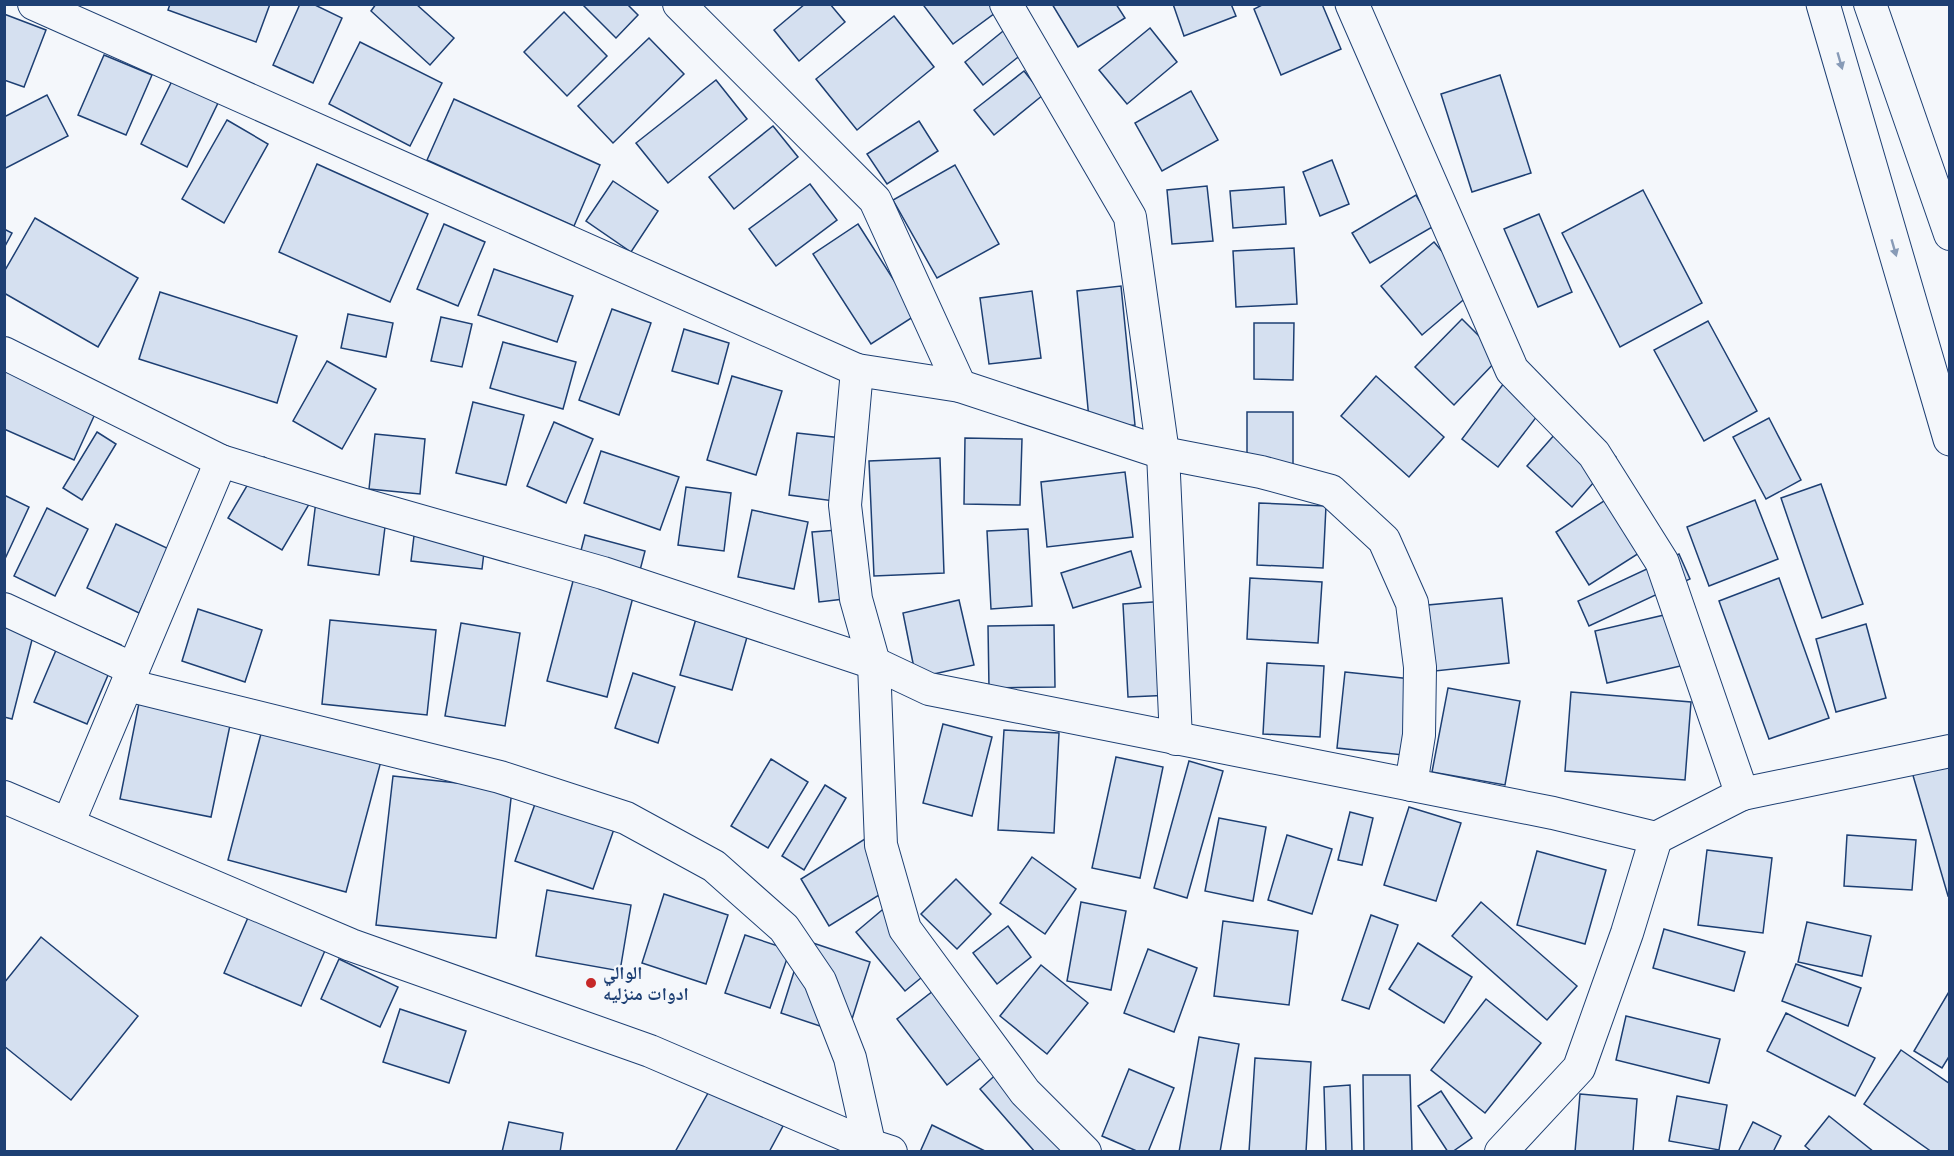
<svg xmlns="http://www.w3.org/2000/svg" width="1954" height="1156" font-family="'PT Sans','Noto Naskh Arabic',sans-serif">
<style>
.building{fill:#d5e0f0;stroke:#1d3f73;stroke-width:1.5}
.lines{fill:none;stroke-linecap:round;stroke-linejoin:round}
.street-casing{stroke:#1d3f73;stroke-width:34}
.secondary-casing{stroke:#1d3f73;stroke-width:35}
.primary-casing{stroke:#1d3f73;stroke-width:35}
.street{stroke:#f4f7fb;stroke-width:32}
.secondary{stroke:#f4f7fb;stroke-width:33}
.primary{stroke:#f4f7fb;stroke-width:33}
.oneway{fill:#889bb7}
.poi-dot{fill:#c62828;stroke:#f4f7fb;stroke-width:2}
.labels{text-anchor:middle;stroke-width:4.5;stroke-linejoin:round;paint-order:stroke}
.poi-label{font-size:18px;font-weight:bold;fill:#1d3f73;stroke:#f4f7fb;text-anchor:start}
</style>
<rect width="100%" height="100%" fill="#f4f7fb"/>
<!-- building -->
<g class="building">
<path d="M170 4H270L256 42 168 10Z"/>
<path d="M300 4H313L342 18 313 83 273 65Z"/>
<path d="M376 4H416L454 38 430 65 371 11Z"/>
<path d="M582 4H627L638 15 616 38Z"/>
<path d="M805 4H830L845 22 799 61 774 30Z"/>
<path d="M925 4H989L995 13 953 44 924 6Z"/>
<path d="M1052 4H1116L1125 18 1078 47Z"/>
<path d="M1173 4H1231L1236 16 1184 36Z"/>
<path d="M1264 4H1322L1341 49 1281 75 1254 9Z"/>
<path d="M564 12 607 56 567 96 524 52Z"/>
<path d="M4 14 46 30 24 87 4 80Z"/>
<path d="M894 16 934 67 857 130 816 79Z"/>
<path d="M1013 23 1032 46 983 85 965 62Z"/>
<path d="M1150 28 1177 62 1127 104 1099 70Z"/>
<path d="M649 38 684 74 613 143 578 106Z"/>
<path d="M360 42 442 83 410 146 329 104Z"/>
<path d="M104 55 152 75 126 135 78 115Z"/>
<path d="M1024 71 1043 95 994 135 974 110Z"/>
<path d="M1500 75 1531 173 1472 192 1441 94Z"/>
<path d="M716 80 747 119 668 183 636 143Z"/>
<path d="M172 81 218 103 187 167 141 144Z"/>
<path d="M1191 91 1218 140 1162 171 1135 123Z"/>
<path d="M47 95 68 136 4 169V117Z"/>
<path d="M454 99 600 165 574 226 427 160Z"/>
<path d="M227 120 268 144 224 223 182 199Z"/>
<path d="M919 121 938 151 887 184 867 154Z"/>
<path d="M773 126 798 157 734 209 709 177Z"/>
<path d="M1332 160 1349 204 1320 216 1303 172Z"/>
<path d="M317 164 428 214 390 302 279 252Z"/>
<path d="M955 165 999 244 937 278 893 200Z"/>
<path d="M613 181 658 211 631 252 586 221Z"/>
<path d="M810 184 837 220 776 266 749 229Z"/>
<path d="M1207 186 1213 241 1172 244 1167 190Z"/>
<path d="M1284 187 1286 224 1233 228 1230 191Z"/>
<path d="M1643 190 1702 303 1620 347 1562 233Z"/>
<path d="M1416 195 1434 226 1370 263 1352 233Z"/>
<path d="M1539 214 1572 292 1538 307 1504 229Z"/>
<path d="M35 218 138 278 98 347 4 293V272Z"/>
<path d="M444 224 485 242 458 306 417 289Z"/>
<path d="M858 224 916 315 871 344 813 254Z"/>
<path d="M4 229 12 233 4 248Z"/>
<path d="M1434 242 1475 290 1422 335 1381 286Z"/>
<path d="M1294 248 1297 304 1236 307 1233 251Z"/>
<path d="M494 269 573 296 557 342 478 315Z"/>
<path d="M1121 286 1135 425 1090 430 1077 291Z"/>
<path d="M1032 291 1041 358 989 364 980 298Z"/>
<path d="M160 292 297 336 277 403 139 359Z"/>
<path d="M612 309 651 323 619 415 579 400Z"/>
<path d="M348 314 393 323 386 357 341 348Z"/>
<path d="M441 317 472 324 462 367 431 361Z"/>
<path d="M1462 319 1500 357 1454 405 1415 367Z"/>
<path d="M1708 321 1757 411 1704 441 1654 350Z"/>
<path d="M1254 323H1294L1293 380 1254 379Z"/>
<path d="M684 329 729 343 718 384 672 371Z"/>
<path d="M503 342 576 362 563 409 490 388Z"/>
<path d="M327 361 376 389 342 449 293 421Z"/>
<path d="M4 365 100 403 74 460 4 429Z"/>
<path d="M732 376 782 391 756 475 707 460Z"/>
<path d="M1376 376 1444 437 1409 477 1341 416Z"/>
<path d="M1504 383 1541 411 1498 467 1462 439Z"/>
<path d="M473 402 524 415 506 485 456 473Z"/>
<rect x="1247" y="412" width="46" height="63"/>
<path d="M1570 417 1616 457 1572 507 1527 466Z"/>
<path d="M1769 418 1801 480 1766 499 1733 437Z"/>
<path d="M554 422 593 439 566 503 527 486Z"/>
<path d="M97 432 116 444 82 500 63 488Z"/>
<path d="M797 433 842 438 834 501 789 495Z"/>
<path d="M375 434 425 439 420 494 369 489Z"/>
<path d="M965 438 1022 439 1020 505 964 504Z"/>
<path d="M601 451 679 477 660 530 584 503Z"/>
<path d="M264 457 318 489 282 550 228 518Z"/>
<path d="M940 458 944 573 874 576 869 461Z"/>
<path d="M1125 472 1133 537 1047 547 1041 482Z"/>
<path d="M1821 484 1863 604 1822 618 1781 498Z"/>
<path d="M686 487 731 493 724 551 678 545Z"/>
<path d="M1624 488 1658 541 1589 585 1556 532Z"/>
<path d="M4 495 29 507 4 561Z"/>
<path d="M1755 500 1778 559 1709 586 1687 527Z"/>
<path d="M316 501 387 511 379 575 308 565Z"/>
<path d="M1259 503 1326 506 1323 568 1257 565Z"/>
<path d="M47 508 88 529 55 596 14 576Z"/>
<path d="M752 510 808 522 794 589 738 577Z"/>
<path d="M416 519 487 527 482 569 411 561Z"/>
<path d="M116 524 169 549 139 613 87 588Z"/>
<path d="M1028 529 1032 606 991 609 987 531Z"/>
<path d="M838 530 844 599 819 602 812 532Z"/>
<path d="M585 535 645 551 607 697 547 681Z"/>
<path d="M1131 551 1141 587 1073 608 1061 573Z"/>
<path d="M1679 554 1690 579 1589 626 1578 601Z"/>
<path d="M1250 578 1322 582 1318 643 1247 639Z"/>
<path d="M1779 578 1829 718 1769 739 1719 601Z"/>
<path d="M1502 598 1509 663 1435 671 1428 605Z"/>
<path d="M959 600 974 665 916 678 903 613Z"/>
<path d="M701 601 753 616 732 690 680 675Z"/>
<path d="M1168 601 1173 695 1128 697 1123 604Z"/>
<path d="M198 609 262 630 245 682 182 661Z"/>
<path d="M1690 609 1702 661 1607 683 1595 631Z"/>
<path d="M4 612 37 620 12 719 4 717Z"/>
<path d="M330 620 436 630 427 715 322 704Z"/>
<path d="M68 622 121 645 87 724 34 702Z"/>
<path d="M461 623 520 633 505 726 445 716Z"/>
<path d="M1866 624 1886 698 1836 712 1816 639Z"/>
<path d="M1054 625 1055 687 989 688 988 626Z"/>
<path d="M1267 663 1324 666 1320 737 1263 734Z"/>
<path d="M1345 672 1421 680 1413 756 1337 748Z"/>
<path d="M633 673 675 687 658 743 615 728Z"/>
<path d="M142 688 234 706 211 817 120 799Z"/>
<path d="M1448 688 1520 701 1505 785 1432 772Z"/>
<path d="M1571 692 1691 702 1685 780 1565 771Z"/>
<path d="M943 724 992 737 972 816 923 803Z"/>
<path d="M262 730 381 761 346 892 228 860Z"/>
<path d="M1004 730 1059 733 1054 833 998 830Z"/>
<path d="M1116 757 1163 767 1140 878 1092 868Z"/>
<path d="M771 759 808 782 768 848 731 826Z"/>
<path d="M1189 761 1223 771 1187 898 1154 888Z"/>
<path d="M1950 761V895L1948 896 1912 772Z"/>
<path d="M393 776 512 789 496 938 376 925Z"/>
<path d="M542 784 620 812 593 889 515 861Z"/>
<path d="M825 785 846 798 804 870 782 856Z"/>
<path d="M1409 807 1461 823 1436 901 1384 885Z"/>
<path d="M1350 812 1373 818 1362 865 1338 860Z"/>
<path d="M1219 818 1266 827 1253 901 1205 891Z"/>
<path d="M876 832 905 879 829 926 801 879Z"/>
<path d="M1287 835 1332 849 1312 914 1268 900Z"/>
<path d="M1847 835 1916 840 1912 890 1844 886Z"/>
<path d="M1707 850 1772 858 1763 933 1698 925Z"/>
<path d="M1537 851 1606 870 1585 944 1517 925Z"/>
<path d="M1032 857 1076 889 1045 934 1000 903Z"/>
<path d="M956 879 991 914 957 949 921 914Z"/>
<path d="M547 890 631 905 620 971 536 956Z"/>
<path d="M664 894 728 915 706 984 642 963Z"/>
<path d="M1081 902 1126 911 1111 990 1067 981Z"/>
<path d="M1481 902 1577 986 1547 1020 1452 936Z"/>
<path d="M888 905 938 964 905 991 856 932Z"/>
<path d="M250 913 327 946 301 1006 224 973Z"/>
<path d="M1371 915 1398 925 1369 1009 1342 1000Z"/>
<path d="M1223 921 1298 931 1289 1005 1214 996Z"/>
<path d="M1807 922 1871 936 1862 976 1798 962Z"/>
<path d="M1008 926 1031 957 997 984 973 953Z"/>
<path d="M1664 929 1745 952 1734 991 1653 968Z"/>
<path d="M745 935 790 950 770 1008 725 993Z"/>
<path d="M41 937 138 1016 71 1100 4 1046V983Z"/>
<path d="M804 940 870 962 847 1035 781 1013Z"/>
<path d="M1418 943 1472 977 1444 1023 1389 989Z"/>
<path d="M1148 949 1197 968 1174 1032 1124 1013Z"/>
<path d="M339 959 398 987 380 1027 321 999Z"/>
<path d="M1796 964 1861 988 1848 1026 1782 1001Z"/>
<path d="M1041 965 1088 1003 1047 1054 1000 1016Z"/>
<path d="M942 984 992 1049 947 1085 897 1019Z"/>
<path d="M1950 990V1055L1942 1068 1914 1051Z"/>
<path d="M1486 999 1541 1043 1485 1113 1431 1070Z"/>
<path d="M400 1009 466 1031 449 1083 383 1062Z"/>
<path d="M1786 1013 1875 1058 1855 1096 1767 1051Z"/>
<path d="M1626 1016 1720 1039 1709 1083 1616 1060Z"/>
<path d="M1199 1037 1239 1044 1220 1152H1179Z"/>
<path d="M1901 1050 1950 1084V1152H1932L1864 1104Z"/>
<path d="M1255 1058 1311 1062 1306 1152H1249Z"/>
<path d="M1013 1059 1079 1134 1059 1152H1035L980 1089Z"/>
<path d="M1129 1069 1174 1088 1148 1152H1139L1102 1136Z"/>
<path d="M1363 1075H1410L1412 1152H1364Z"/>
<path d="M1350 1085 1352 1152H1326L1324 1087Z"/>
<path d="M712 1086 783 1126 769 1152H675Z"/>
<path d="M1441 1091 1472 1138 1452 1152H1448L1418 1106Z"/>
<path d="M1580 1094 1637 1099 1633 1152H1575Z"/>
<path d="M1677 1096 1727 1105 1719 1150 1669 1141Z"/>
<path d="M1829 1116 1874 1152H1812L1805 1146Z"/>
<path d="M509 1122 563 1133 560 1152H502Z"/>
<path d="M1753 1122 1781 1136 1773 1152H1738Z"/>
<path d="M932 1125 987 1152H920Z"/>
</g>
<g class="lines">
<defs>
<g id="street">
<path d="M34 4 857 370 960 386 1163 453 1261 472 1331 491 1384 540 1412 603 1420 667 1419 735 1411 785"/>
<path d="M679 4 875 200 960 386"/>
<path d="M1006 4 1130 217 1163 453 1176 739"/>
<path d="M1870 4 1950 234"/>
<path d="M4 353 221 461 354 502 603 573 874 663 929 689 1553 813 1656 838 1742 794 1950 751"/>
<path d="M857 370 845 505 856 599 874 663 881 845 905 929 1025 1092 1085 1152"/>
<path d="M4 609 133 669"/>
<path d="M127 685 500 777 626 818 714 866 784 928 820 981 850 1058 871 1152"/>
<path d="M4 797 351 945 650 1051 869 1145 891 1152"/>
<path d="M68 824 221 461"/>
<path d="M1501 1152 1579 1068 1627 933 1656 838"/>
</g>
<path id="secondary" d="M1352 4 1512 370 1594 454 1662 562 1742 794"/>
<path id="primary" d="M1823 4 1950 439"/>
</defs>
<!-- street casing -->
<use href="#street" class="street-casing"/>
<!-- secondary casing -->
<use href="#secondary" class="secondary-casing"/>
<!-- primary casing -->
<use href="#primary" class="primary-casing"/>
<!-- street -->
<use href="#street" class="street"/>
<!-- secondary -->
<use href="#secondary" class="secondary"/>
<!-- primary -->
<use href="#primary" class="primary"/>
</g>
<!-- one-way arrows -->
<defs><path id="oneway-solid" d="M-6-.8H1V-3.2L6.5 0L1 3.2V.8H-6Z" transform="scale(1.5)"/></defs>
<g class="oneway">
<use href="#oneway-solid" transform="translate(1840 61) rotate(74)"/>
<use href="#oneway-solid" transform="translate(1894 248) rotate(74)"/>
</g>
<!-- markers -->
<circle class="poi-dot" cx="591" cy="983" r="6"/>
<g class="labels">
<!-- poi labels -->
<g class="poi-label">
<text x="603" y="979">الوالي<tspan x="603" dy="21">ادوات منزليه</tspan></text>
</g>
</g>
<!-- border -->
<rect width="1954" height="1156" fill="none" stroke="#1d3f73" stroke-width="12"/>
</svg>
